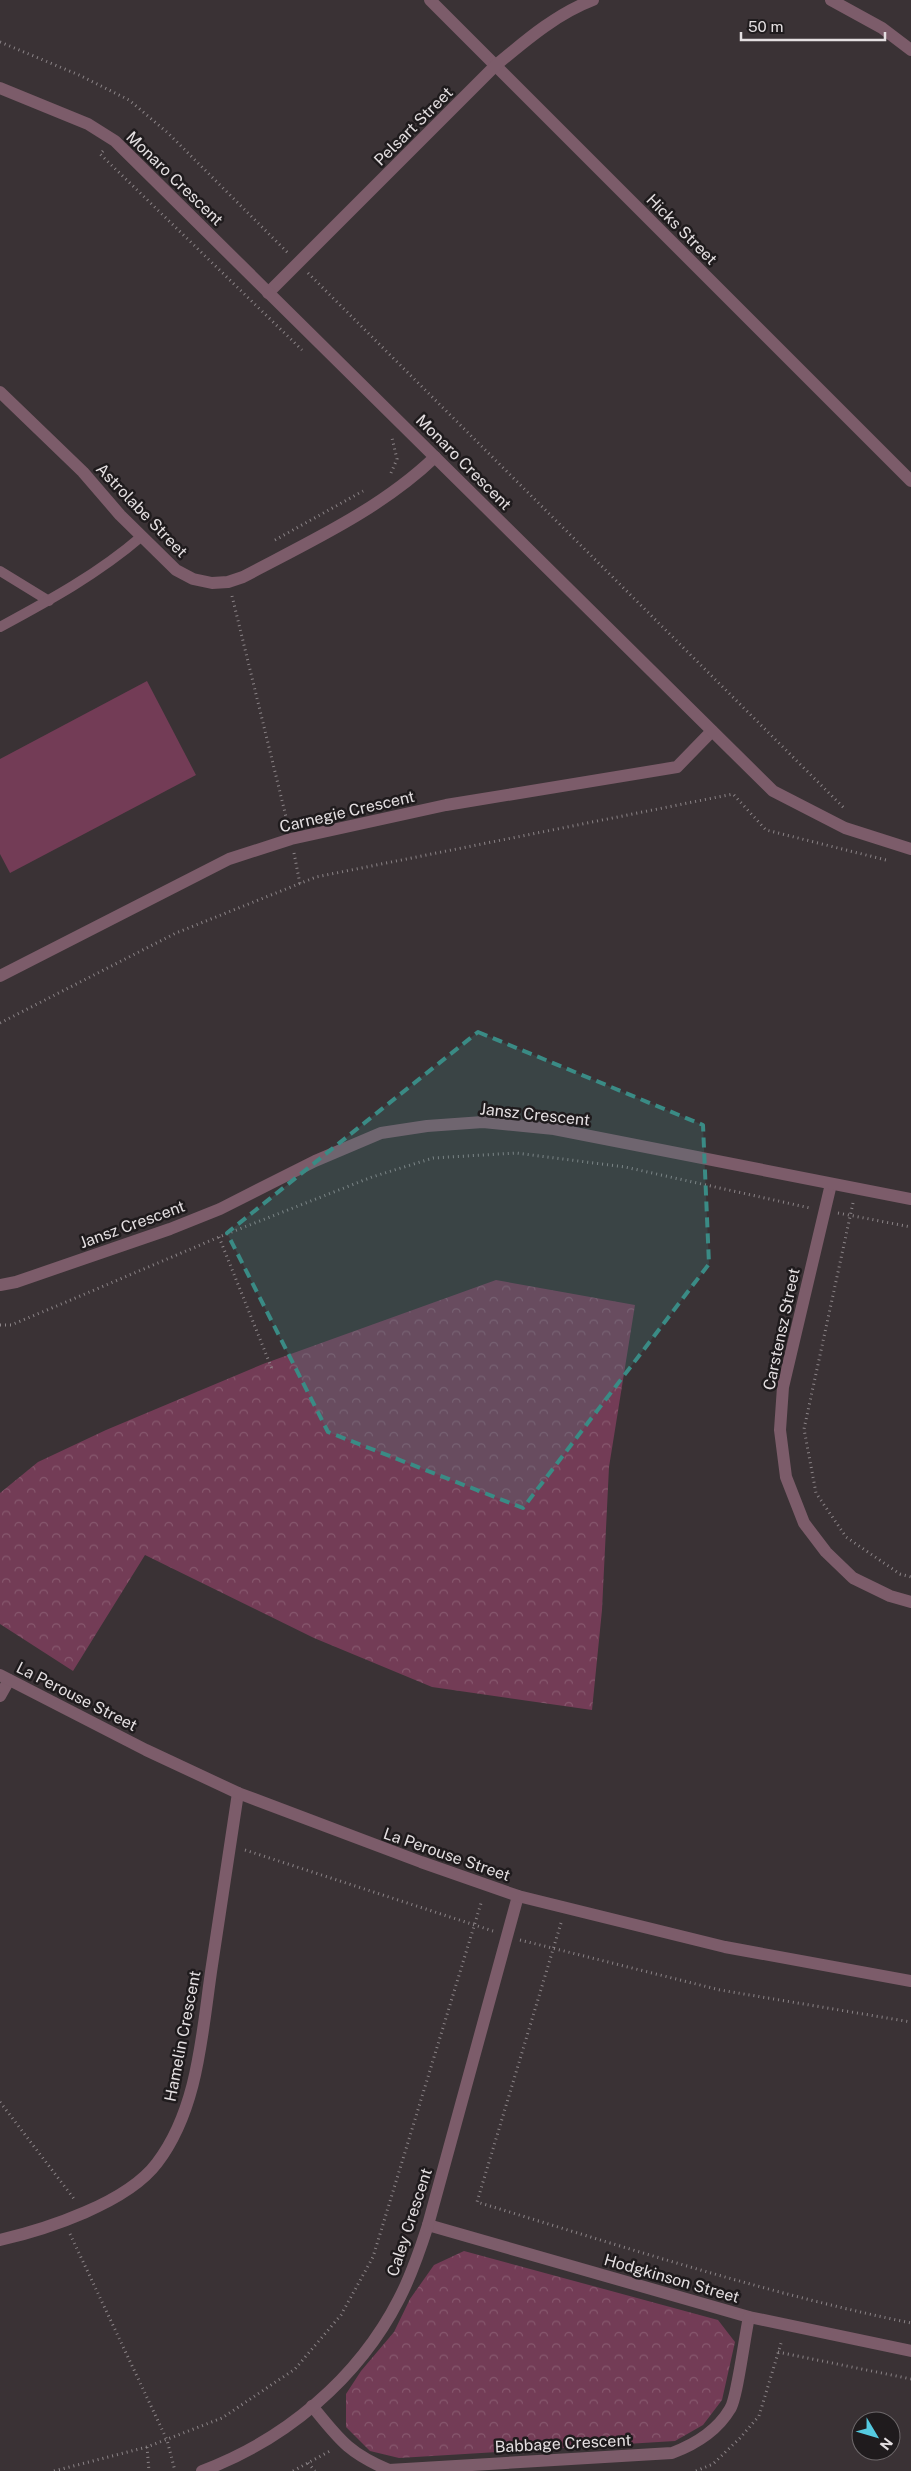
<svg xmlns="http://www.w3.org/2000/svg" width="911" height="2471" font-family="'Public Sans',sans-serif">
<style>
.grass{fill:#733c56}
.park{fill:url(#park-crowns)}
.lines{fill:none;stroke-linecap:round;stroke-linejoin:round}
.path{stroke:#8b8487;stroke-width:3;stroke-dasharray:1 4;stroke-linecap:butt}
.service{stroke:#7c5c6a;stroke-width:10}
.minor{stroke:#7c5c6a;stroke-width:12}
.tertiary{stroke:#7c5c6a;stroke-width:12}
.marked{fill:#3a8b85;fill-opacity:0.2;stroke:#3a8b85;stroke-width:4;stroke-dasharray:10 6;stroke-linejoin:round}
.labels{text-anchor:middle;stroke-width:5;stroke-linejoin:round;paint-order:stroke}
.street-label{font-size:16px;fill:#e4dfe1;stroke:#1f1b1d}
</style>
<defs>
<pattern id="park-crowns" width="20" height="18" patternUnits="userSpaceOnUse" patternTransform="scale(1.25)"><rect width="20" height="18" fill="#733c56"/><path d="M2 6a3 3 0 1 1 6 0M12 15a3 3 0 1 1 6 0" fill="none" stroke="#87586e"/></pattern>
</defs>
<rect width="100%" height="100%" fill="#3a3235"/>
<!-- grass -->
<path class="grass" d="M147 681 196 775 10 873 0 854V759Z"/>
<!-- park -->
<g class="park">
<path d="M496 1280 635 1305 609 1467 602 1610 592 1710 432 1687 314 1638 145 1555 73 1671 0 1624V1493L38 1462 106 1430 263 1364Z"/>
<path d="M464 2251 718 2320 735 2342 722 2400 703 2425 675 2441 399 2458 370 2451 346 2427V2394L361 2371 394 2332 410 2299 434 2265Z"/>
</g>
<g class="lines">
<!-- path -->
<g class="path">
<path d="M0 42 79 75 129 100 168 133 288 253"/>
<path d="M103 151 100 154 302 350"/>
<path d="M308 273 845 809"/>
<path d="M391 473 397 459 392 438"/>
<path d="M275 540 363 491"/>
<path d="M232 596 288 825"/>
<path d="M294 853 300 884"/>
<path d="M0 1023 176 933 316 877 733 794 766 830 886 860"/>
<path d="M853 1203 804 1429 816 1493 846 1537 900 1574 911 1577"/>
<path d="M838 1213 911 1227"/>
<path d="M219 1237 272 1369"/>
<path d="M0 1325H11L59 1305 219 1237 372 1177 433 1158 516 1153 625 1167 810 1208"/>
<path d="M245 1850 493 1931"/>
<path d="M561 1923 477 2202C621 2246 764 2293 911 2323"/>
<path d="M520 1940 720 1990 911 2022"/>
<path d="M0 2102 75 2200"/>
<path d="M70 2234 167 2440 175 2471"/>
<path d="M778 2352 911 2379"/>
<path d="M147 2447 149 2471"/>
<path d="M308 2463 315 2471"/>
<path d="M54 2471 147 2447 222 2418 295 2369 341 2315 373 2257 482 1900"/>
<path d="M293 2471 330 2451"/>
<path d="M696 2471 713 2464 740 2438 759 2416 782 2340"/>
</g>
<!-- service -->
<g class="service">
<path d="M0 571 49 601"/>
<path d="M0 627C50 600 98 574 142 536"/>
</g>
<!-- minor -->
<g class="minor">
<path d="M430 0 911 481"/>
<path d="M831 0 882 28 911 50"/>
<path d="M268 293 495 66C525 41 556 14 593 0"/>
<path d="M0 392 83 472 120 515 176 570 193 579 212 583 228 582 243 577C309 542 381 509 435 457"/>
<path d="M0 976 229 859 291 839 446 805 677 767 712 731"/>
<path d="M831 1184 783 1387 780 1430 786 1477 804 1523 826 1552 853 1578 890 1596 911 1602"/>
<path d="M0 1285 16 1282 170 1229 220 1209 315 1161 381 1133 427 1126 483 1122 554 1129 911 1199"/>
<path d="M0 1696 9 1680"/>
<path d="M428 2225 749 2317 911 2351"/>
<path d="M0 2240C47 2229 127 2203 157 2163 199 2108 202 2031 212 1965 221 1908 229 1850 238 1793"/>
<path d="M312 2406C339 2439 348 2453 389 2470L672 2453C696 2444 717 2431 730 2409 737 2399 745 2334 749 2317"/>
<path d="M202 2471C285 2440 358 2379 399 2299 411 2276 420 2250 428 2225L518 1896"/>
</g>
<!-- tertiary -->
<g class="tertiary">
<path d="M0 88 88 124 115 141 773 791 845 828 911 849"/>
<path d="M0 1675 146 1750 238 1793 421 1862 518 1896 725 1947 911 1981"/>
</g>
</g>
<!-- marked area -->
<path class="marked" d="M478 1032 703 1125 709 1264 523 1508 328 1432 227 1233Z"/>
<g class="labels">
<!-- street labels -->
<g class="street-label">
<text transform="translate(413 126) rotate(-45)" y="6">Pelsart Street</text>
<text transform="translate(175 178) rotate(44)" y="6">Monaro Crescent</text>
<text transform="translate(682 229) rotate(45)" y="6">Hicks Street</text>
<text transform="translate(464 462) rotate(45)" y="6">Monaro Crescent</text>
<text transform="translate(142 510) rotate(46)" y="6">Astrolabe Street</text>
<text transform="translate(347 811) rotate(-13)" y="6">Carnegie Crescent</text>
<text transform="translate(535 1114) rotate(6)" y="6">Jansz Crescent</text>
<text transform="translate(132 1224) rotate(-20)" y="6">Jansz Crescent</text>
<text transform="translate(781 1329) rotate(-78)" y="6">Carstensz Street</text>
<text transform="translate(77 1696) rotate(27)" y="6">La Perouse Street</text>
<text transform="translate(447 1854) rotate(19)" y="6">La Perouse Street</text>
<text transform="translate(182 2036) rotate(-79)" y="6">Hamelin Crescent</text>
<text transform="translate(409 2222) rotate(-72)" y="6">Caley Crescent</text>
<text transform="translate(672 2278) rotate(16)" y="6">Hodgkinson Street</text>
<text transform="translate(563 2443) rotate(-3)" y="6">Babbage Crescent</text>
</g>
</g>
<!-- north arrow -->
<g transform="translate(876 2436) rotate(128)"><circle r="24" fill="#1f1b1d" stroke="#6e696b"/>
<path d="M0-4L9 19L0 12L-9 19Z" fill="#55cae0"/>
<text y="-8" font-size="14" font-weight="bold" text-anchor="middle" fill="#e4dfe1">N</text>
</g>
<!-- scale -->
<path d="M741 32v8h144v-8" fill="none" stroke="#e4dfe1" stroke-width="2.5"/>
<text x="748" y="32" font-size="15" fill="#e4dfe1" stroke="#1f1b1d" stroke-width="4" paint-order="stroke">50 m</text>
</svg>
